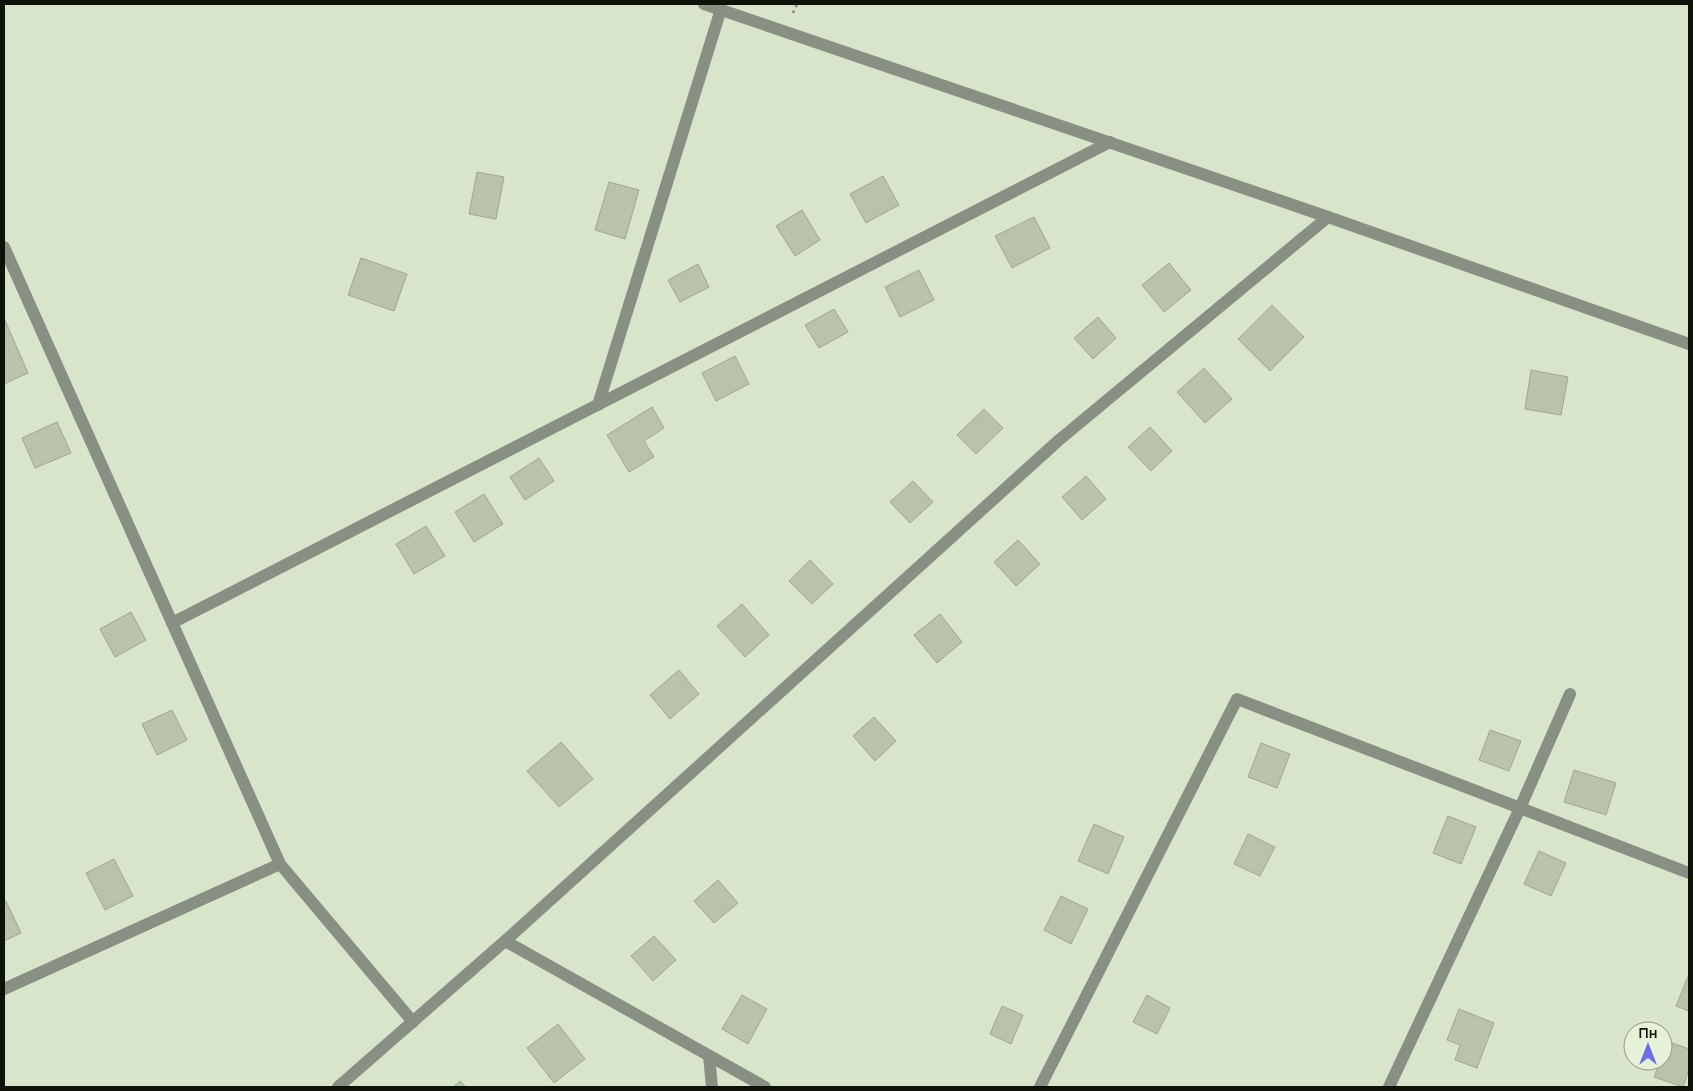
<svg xmlns="http://www.w3.org/2000/svg" width="1693" height="1091" font-family="Manrope,sans-serif">
<style>
.building{fill:#b8c3aa;stroke:#9da890}
.lines{fill:none;stroke-linecap:round;stroke-linejoin:round}
.path{stroke:#89927e;stroke-width:3;stroke-dasharray:2.5 4;stroke-linecap:butt}
.minor{stroke:#8a8f84;stroke-width:12}
</style>
<rect width="100%" height="100%" fill="#d9e5cb"/>
<!-- building -->
<g class="building">
<path d="M477 172 504 177 496 219 469 214Z"/>
<path d="M883 176 899 205 866 223 850 194Z"/>
<path d="M609 182 639 190 625 239 595 230Z"/>
<path d="M802 210 820 240 795 256 776 226Z"/>
<path d="M1034 217 1050 248 1012 268 995 236Z"/>
<path d="M361 258 407 274 394 311 348 295Z"/>
<path d="M1169 263 1191 290 1164 312 1142 285Z"/>
<path d="M698 264 709 287 680 302 668 280Z"/>
<path d="M919 270 934 300 900 317 885 287Z"/>
<path d="M1272 305 1304 337 1270 371 1238 339Z"/>
<path d="M834 309 848 332 819 348 805 325Z"/>
<path d="M1098 317 1116 338 1093 359 1074 338Z"/>
<path d="M4 318 28 373 4 384Z"/>
<path d="M735 356 749 384 716 401 702 373Z"/>
<path d="M1204 368 1232 399 1205 423 1177 392Z"/>
<path d="M1531 370 1568 377 1561 415 1525 409Z"/>
<path d="M652 407 664 428 644 441 654 457 629 472 607 435Z"/>
<path d="M984 409 1003 428 976 454 957 435Z"/>
<path d="M57 422 71 453 35 468 22 438Z"/>
<path d="M1150 427 1172 451 1151 471 1128 447Z"/>
<path d="M539 458 554 481 525 500 510 477Z"/>
<path d="M1086 476 1106 499 1082 520 1062 497Z"/>
<path d="M913 481 933 502 910 523 890 502Z"/>
<path d="M484 494 503 524 474 542 455 512Z"/>
<path d="M426 526 445 556 414 574 396 544Z"/>
<path d="M1018 540 1040 564 1016 586 994 562Z"/>
<path d="M810 560 833 584 812 604 789 581Z"/>
<path d="M742 604 769 635 745 657 717 626Z"/>
<path d="M131 612 146 640 115 657 100 629Z"/>
<path d="M940 614 962 642 937 663 914 635Z"/>
<path d="M679 670 699 694 670 719 650 695Z"/>
<path d="M172 710 187 740 157 755 142 724Z"/>
<path d="M874 717 896 741 875 761 853 736Z"/>
<path d="M1490 730 1521 741 1509 771 1479 760Z"/>
<path d="M561 742 593 779 559 807 527 771Z"/>
<path d="M1261 743 1290 754 1277 788 1248 777Z"/>
<path d="M1574 770 1616 783 1606 815 1564 802Z"/>
<path d="M1448 816 1476 827 1461 864 1433 853Z"/>
<path d="M1094 824 1124 837 1108 874 1078 861Z"/>
<path d="M1248 834 1275 847 1260 876 1234 864Z"/>
<path d="M1539 851 1566 863 1551 896 1524 884Z"/>
<path d="M114 859 133 896 105 910 86 873Z"/>
<path d="M718 880 738 903 714 923 694 901Z"/>
<path d="M1061 896 1088 909 1071 944 1044 930Z"/>
<path d="M6 901 21 933 4 941V902Z"/>
<path d="M654 936 676 960 653 981 631 956Z"/>
<path d="M1689 974V1011L1676 1006Z"/>
<path d="M742 995 767 1009 748 1044 722 1029Z"/>
<path d="M1147 995 1170 1008 1157 1034 1133 1022Z"/>
<path d="M1002 1006 1023 1015 1011 1044 990 1034Z"/>
<path d="M1459 1009 1494 1023 1477 1068 1455 1060 1460 1045 1447 1040Z"/>
<path d="M558 1024 585 1059 554 1083 527 1048Z"/>
<path d="M1667 1041 1689 1049V1069L1683 1087 1654 1077 1660 1061H1663V1052Z"/>
<path d="M460 1081 466 1087H453Z"/>
</g>
<g class="lines">
<!-- path -->
<path class="path" d="M793 13 797 4"/>
<!-- minor -->
<g class="minor">
<path d="M704 4 1328 217 1689 344"/>
<path d="M4 247 280 864 413 1022"/>
<path d="M598 405 721 9"/>
<path d="M172 623 1110 142"/>
<path d="M505 941 765 1087"/>
<path d="M4 989 280 864"/>
<path d="M709 1056 712 1087"/>
<path d="M338 1087 505 941 1059 440 1328 217"/>
<path d="M1040 1087 1237 699 1689 873"/>
<path d="M1389 1087 1520 808 1570 694"/>
</g>
</g>
<!-- border -->
<rect width="1693" height="1091" fill="none" stroke="#0e1209" stroke-width="10"/>
<!-- north arrow -->
<g transform="translate(1648 1046)"><circle r="24" fill="#e6f2d8" stroke="#909885"/>
<path d="M0-4L9 19L0 12L-9 19Z" fill="#686ee7"/>
<text y="-8" font-size="14" font-weight="bold" text-anchor="middle" fill="#0e1209">Пн</text>
</g>
</svg>
